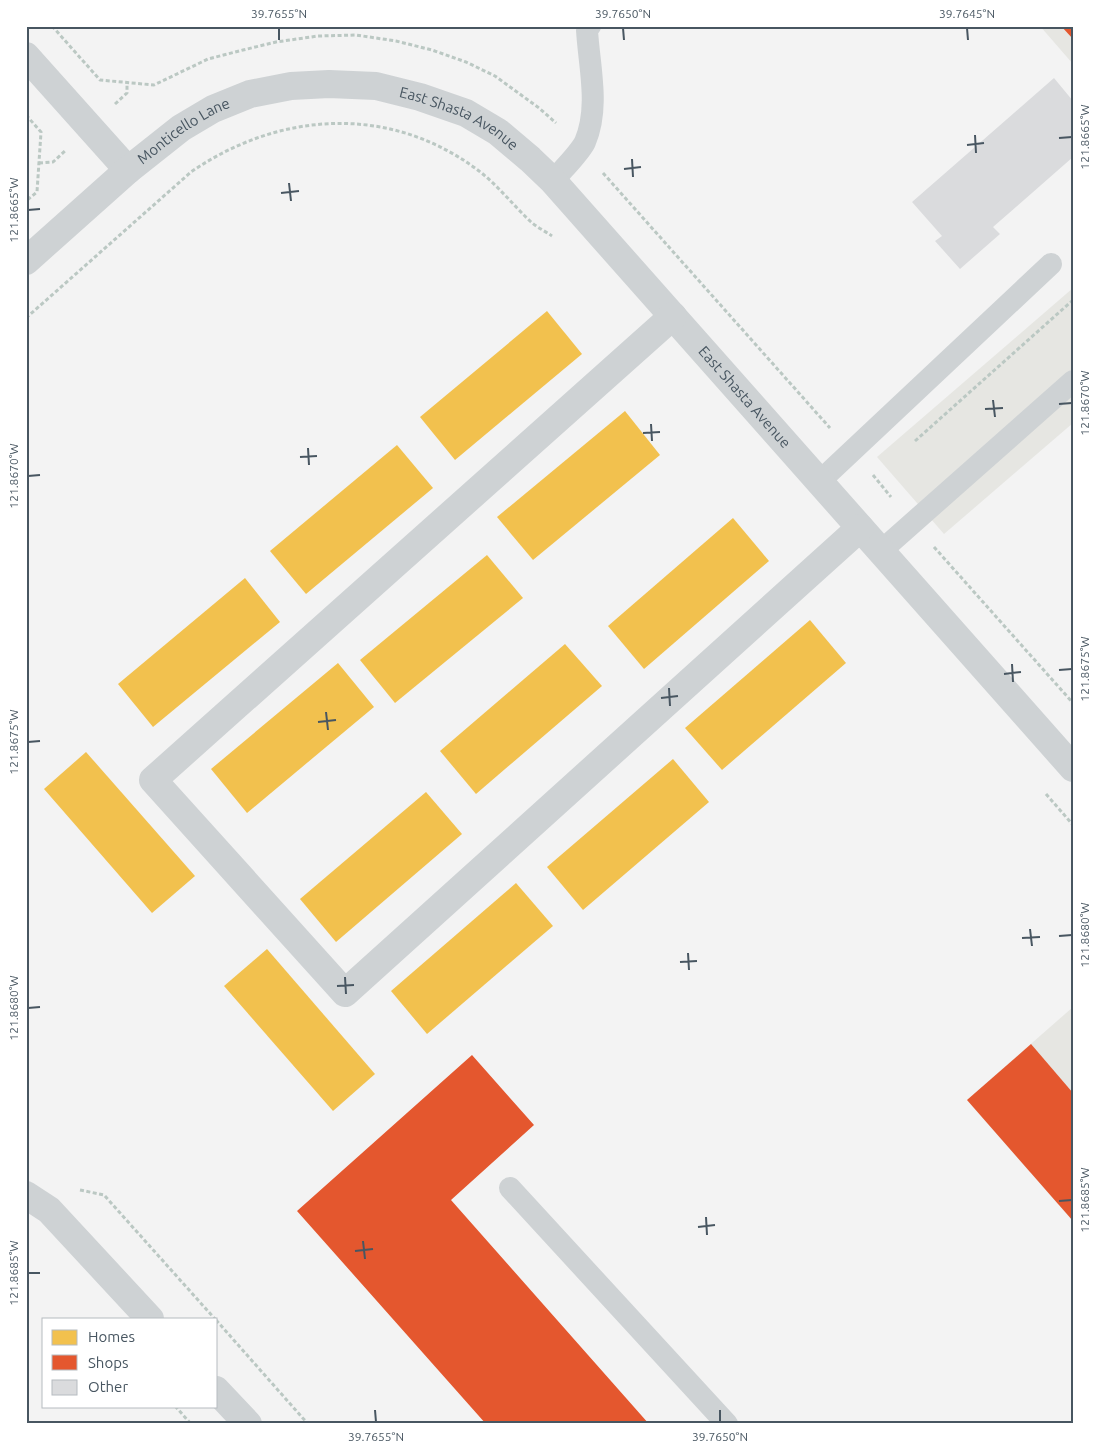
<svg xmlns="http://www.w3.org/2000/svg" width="1099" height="1450" font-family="Ubuntu,sans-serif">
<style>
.commercial{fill:#e6e6e2}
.homes{fill:#f2c14e}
.shops{fill:#e4572e}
.building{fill:#dadbdd}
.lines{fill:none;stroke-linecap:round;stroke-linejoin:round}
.path{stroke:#bbc8c3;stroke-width:3;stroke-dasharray:4 2.5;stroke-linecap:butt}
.lane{stroke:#ced2d4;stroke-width:22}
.street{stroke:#ced2d4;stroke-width:28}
.ticks{fill:none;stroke:#485661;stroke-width:2}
.labels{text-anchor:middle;stroke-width:5;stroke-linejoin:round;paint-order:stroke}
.street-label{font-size:15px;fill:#485661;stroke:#fff}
.neatline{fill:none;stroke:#485661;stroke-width:2}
.ticks-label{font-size:12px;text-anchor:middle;fill:#485661}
</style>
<rect width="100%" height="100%" fill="#f3f3f3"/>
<!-- commercial -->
<g class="commercial">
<path d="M1040 26H1073V64Z"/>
<path d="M1073 288V423L944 534 877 457Z"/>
<path d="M1073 1007V1221L967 1100Z"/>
</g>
<!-- homes -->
<g class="homes">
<path d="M547 311 582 354 455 460 420 417Z"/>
<path d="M625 411 660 455 533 560 497 517Z"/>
<path d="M397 445 433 488 306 594 270 551Z"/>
<path d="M733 518 769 561 644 669 608 626Z"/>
<path d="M487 555 523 598 395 703 360 660Z"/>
<path d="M245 578 280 622 153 727 118 684Z"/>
<path d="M810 620 846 663 722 770 685 728Z"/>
<path d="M565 644 602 686 476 794 440 751Z"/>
<path d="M338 663 374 707 247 813 211 769Z"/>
<path d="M86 752 195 876 152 913 44 789Z"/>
<path d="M673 759 709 802 583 910 547 867Z"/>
<path d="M426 792 462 834 336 942 300 899Z"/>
<path d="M516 883 553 926 427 1034 391 991Z"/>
<path d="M267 949 375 1074 333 1111 224 986Z"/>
</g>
<!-- shops -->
<g class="shops">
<path d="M1061 26H1073V39Z"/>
<path d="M1031 1044 1073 1093V1221L967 1100Z"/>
<path d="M472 1055 534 1125 451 1200 649 1424H486L297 1211Z"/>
</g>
<!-- building -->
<path class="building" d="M1054 78 1073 101V157L993 227 1000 234 960 269 935 241 942 236 912 202Z"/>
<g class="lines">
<!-- path -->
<g class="path">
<path d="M52 26 100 80 154 85 208 59 243 50 276 42 318 36 356 35 396 41 432 50 466 62 495 76 539 108 556 123"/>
<path d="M115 104 127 93V83"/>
<path d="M26 115 41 132 37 192 26 201"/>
<path d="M39 163 53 162 65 151"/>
<path d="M603 173 830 428"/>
<path d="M26 318 191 172C278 112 387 104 475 168 496 183 512 204 530 221 536 227 545 231 552 236"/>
<path d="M915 441 1073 300"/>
<path d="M873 475 891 497"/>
<path d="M934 547 1073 703"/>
<path d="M1046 794 1073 825"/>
<path d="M80 1190 104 1195 215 1319"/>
<path d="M216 1320 308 1424"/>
<path d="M175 1406 191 1424"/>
</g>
<!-- lane -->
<g class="lane">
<path d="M553 181C562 170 579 154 585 142 600 107 589 66 587 30L590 26"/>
<path d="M819 482 1051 264"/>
<path d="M881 551 1073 381"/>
<path d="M510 1188 727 1424"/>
</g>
<!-- street -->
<g class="street">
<path d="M26 56 128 170"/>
<path id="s1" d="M26 261 128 170 181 128 213 109 250 94 291 86 329 84 376 86 420 97 466 113 498 132 530 159 553 181 1073 768"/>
<path d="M673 316 153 780 345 993 860 528"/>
<path d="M26 1195 49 1210 150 1319"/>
<path d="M216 1390 248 1424"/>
</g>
</g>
<!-- ticks -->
<path class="ticks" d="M279 28V40M623 28 624 40M967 28 968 40M975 135 976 153M1059 138 1072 137M967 145 984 143M632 159 633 177M624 169 641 167M289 183 291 201M281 193 299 191M28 210 40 209M993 400 995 417M1059 404 1072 403M985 409 1003 408M651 424 652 441M643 433 660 432M308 448 309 465M300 457 317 456M28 476 40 475M1012 664 1013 682M1059 670 1072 669M1004 674 1021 672M669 688 670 706M661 698 678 696M326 712 328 730M318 722 336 720M28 742 40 741M1030 929 1032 946M1059 936 1072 935M1022 938 1040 937M688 953 689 970M680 962 697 961M345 977 346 994M337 986 354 985M28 1008 40 1007M1059 1201 1072 1200M706 1217 707 1235M698 1227 715 1225M363 1241 365 1259M355 1251 373 1249M28 1273H40M375 1410 376 1422M720 1410V1422"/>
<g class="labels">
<!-- street labels -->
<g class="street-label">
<text dy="5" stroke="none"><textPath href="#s1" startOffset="498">East Shasta Avenue</textPath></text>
<text dy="5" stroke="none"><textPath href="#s1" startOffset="205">Monticello Lane</textPath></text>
<text dy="5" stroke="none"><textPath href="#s1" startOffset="902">East Shasta Avenue</textPath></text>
</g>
</g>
<!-- border -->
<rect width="1099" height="1450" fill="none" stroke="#ffffff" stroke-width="55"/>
<!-- legend -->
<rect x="42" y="1318" width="175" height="90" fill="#ffffff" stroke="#b6bbc0"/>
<rect x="52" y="1330" width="25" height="15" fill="#f2c14e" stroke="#b6bbc0"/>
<text x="88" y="1342" font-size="15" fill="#485661">Homes</text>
<rect x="52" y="1355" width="25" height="15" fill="#e4572e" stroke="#b6bbc0"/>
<text x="88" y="1368" font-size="15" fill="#485661">Shops</text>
<rect x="52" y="1380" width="25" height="15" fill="#dadbdd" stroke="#b6bbc0"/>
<text x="88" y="1392" font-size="15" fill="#485661">Other</text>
<rect x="28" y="28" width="1044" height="1394" class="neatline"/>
<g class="ticks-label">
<text x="279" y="18">39.7655°N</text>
<text x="623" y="18">39.7650°N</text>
<text x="967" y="18">39.7645°N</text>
<text transform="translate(1085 137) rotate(-90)" y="4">121.8665°W</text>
<text transform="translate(14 210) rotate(-90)" y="4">121.8665°W</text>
<text transform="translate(1085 403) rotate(-90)" y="4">121.8670°W</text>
<text transform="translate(14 476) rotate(-90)" y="4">121.8670°W</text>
<text transform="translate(1085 669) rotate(-90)" y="4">121.8675°W</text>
<text transform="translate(14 742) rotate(-90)" y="4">121.8675°W</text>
<text transform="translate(1085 935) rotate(-90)" y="4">121.8680°W</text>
<text transform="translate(14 1008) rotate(-90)" y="4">121.8680°W</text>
<text transform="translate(1085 1200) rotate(-90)" y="4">121.8685°W</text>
<text transform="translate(14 1273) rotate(-90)" y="4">121.8685°W</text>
<text x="376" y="1441">39.7655°N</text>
<text x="720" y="1441">39.7650°N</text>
</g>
</svg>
